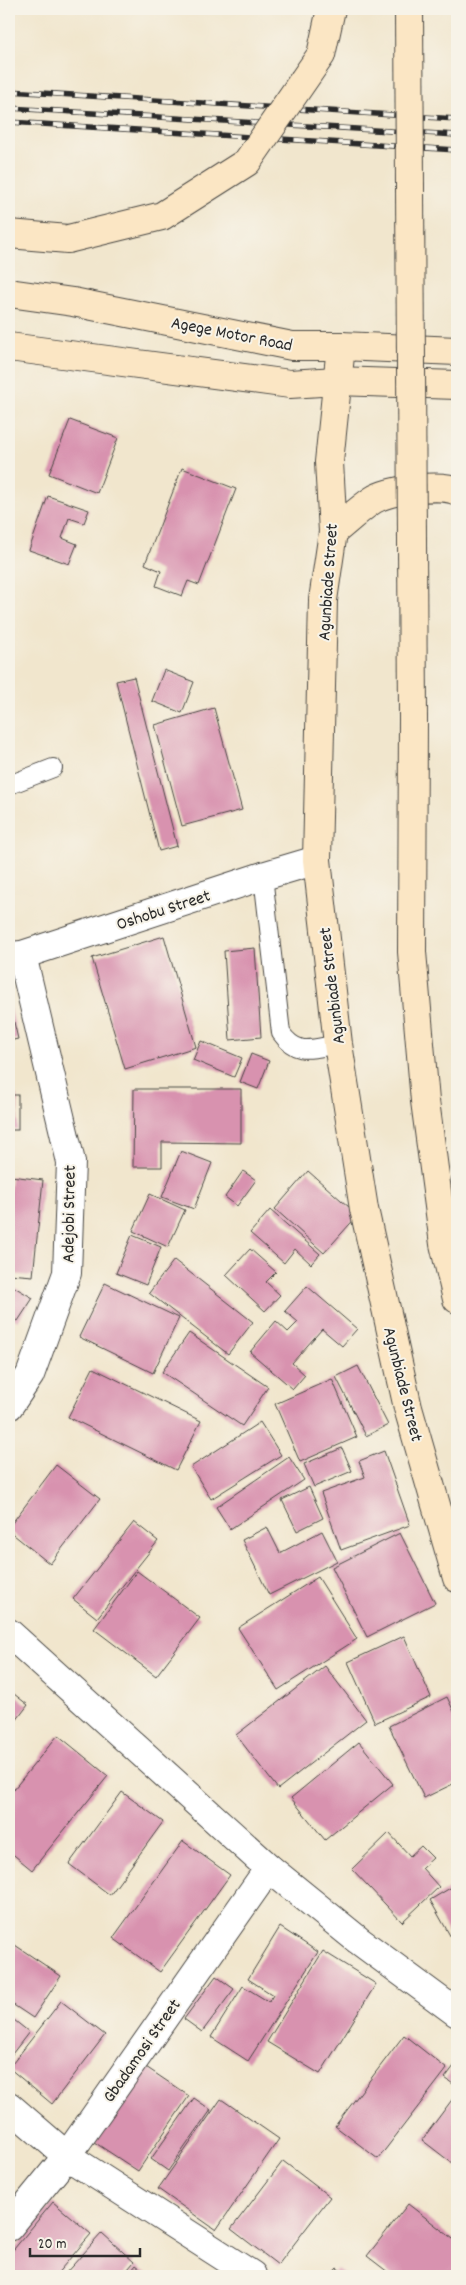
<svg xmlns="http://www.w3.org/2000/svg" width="466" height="2285" font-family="Dekko,sans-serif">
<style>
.building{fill:#d892af}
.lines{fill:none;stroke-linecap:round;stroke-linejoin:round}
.service-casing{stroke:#494743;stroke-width:20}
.minor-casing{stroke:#494743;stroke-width:30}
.secondary-casing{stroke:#494743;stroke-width:30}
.service{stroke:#fff;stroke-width:18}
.minor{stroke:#fff;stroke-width:28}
.secondary{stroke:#fbe6c4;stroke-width:28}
.rail-casing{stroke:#2b2b2b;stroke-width:5.5}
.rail{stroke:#f7f3e8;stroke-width:4;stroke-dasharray:11;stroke-linecap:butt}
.secondary-bridge-casing{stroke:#494743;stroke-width:30;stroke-linecap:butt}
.secondary-bridge{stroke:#fbe6c4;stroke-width:28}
.labels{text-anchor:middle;stroke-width:4;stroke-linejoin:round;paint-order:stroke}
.street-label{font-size:18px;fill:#2b2b2b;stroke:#f7f3e8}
</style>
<rect width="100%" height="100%" fill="#f7f3e8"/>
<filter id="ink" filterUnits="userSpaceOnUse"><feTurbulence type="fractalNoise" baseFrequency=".02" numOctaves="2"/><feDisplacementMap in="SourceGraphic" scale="10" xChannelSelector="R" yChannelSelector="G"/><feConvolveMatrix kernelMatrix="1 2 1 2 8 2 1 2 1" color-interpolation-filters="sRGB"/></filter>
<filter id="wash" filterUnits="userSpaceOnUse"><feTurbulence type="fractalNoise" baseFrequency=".0096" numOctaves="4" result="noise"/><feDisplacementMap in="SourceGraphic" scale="20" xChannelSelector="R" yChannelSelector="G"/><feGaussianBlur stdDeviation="1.12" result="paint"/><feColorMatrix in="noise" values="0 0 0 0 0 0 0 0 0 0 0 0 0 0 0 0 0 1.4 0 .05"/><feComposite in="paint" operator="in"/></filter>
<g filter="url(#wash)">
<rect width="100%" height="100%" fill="#f1e6cd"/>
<g id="blocks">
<!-- building -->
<g class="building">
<path d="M70 420 118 438 97 493 49 474Z"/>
<path d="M182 468 236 489 199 585 188 581 182 596 156 586 161 571 145 564Z"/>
<path d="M48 496 89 510 84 523 69 518 62 538 77 544 69 564 29 550Z"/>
<path d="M164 670 194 682 182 713 152 701Z"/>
<path d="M134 677 177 846 159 851 116 681Z"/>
<path d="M214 708 242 810 182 826 155 725Z"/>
<path d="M164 936 196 1047 125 1069 92 958Z"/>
<path d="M255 948 261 1037 230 1040 224 951Z"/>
<path d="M9 1001 18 1039 9 1041Z"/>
<path d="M201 1041 242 1058 234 1077 193 1060Z"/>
<path d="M251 1054 269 1061 258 1089 240 1082Z"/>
<path d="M134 1089H241V1143L162 1142V1167H133Z"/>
<rect x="9" y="1095" width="9" height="35"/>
<path d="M181 1151 212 1163 194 1209 162 1197Z"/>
<path d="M243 1171 256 1180 237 1206 225 1197Z"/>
<path d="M308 1171 358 1215 324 1253 275 1209Z"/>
<path d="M11 1176 43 1180 33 1276 9 1274V1200Z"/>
<path d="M150 1194 185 1210 168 1247 133 1231Z"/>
<path d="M270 1210 320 1254 311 1264 295 1249 284 1263 250 1233Z"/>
<path d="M132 1235 161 1247 146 1285 116 1273Z"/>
<path d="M250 1249 276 1272 266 1282 280 1295 265 1311 226 1275Z"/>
<path d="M174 1260 253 1322 228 1354 149 1293Z"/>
<path d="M105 1283 179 1318 153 1373 79 1337Z"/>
<path d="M9 1284 33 1298 18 1321 9 1316Z"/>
<path d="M307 1286 357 1329 342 1346 322 1329 292 1363 305 1375 293 1389 250 1352 276 1321 288 1332 298 1322 285 1311Z"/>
<path d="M189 1333 268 1387 242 1426 162 1372Z"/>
<path d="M358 1366 388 1425 366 1436 336 1377Z"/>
<path d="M93 1368 201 1421 176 1470 68 1417Z"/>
<path d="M332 1379 357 1437 300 1462 275 1404Z"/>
<path d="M260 1422 281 1455 211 1499 191 1467Z"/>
<path d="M342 1448 352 1471 314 1487 304 1464Z"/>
<path d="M384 1451 410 1525 341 1550 321 1493 365 1477 359 1461Z"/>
<path d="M289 1457 304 1480 230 1529 216 1507Z"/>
<path d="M56 1465 100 1499 50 1564 9 1531V1527Z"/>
<path d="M309 1487 323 1518 297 1531 282 1500Z"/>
<path d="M134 1522 158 1541 97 1618 73 1599Z"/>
<path d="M267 1527 280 1553 322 1531 337 1561 269 1595 242 1540Z"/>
<path d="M400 1533 435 1603 367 1637 332 1567Z"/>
<path d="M137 1571 200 1618 156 1676 94 1629Z"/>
<path d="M318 1577 357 1639 278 1690 238 1628Z"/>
<path d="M404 1636 431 1697 375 1723 348 1662Z"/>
<path d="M325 1666 366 1720 278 1789 236 1735Z"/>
<path d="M9 1690 28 1705 9 1730Z"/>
<path d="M447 1697 457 1718V1782L424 1798 389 1726Z"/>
<path d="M58 1735 108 1776 32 1870 9 1851V1795Z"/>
<path d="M359 1742 393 1784 325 1840 291 1798Z"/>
<path d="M122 1792 163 1822 110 1895 69 1864Z"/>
<path d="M389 1833 410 1856 421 1846 433 1858 422 1868 439 1887 402 1922 352 1869Z"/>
<path d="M183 1841 230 1875 160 1972 113 1938Z"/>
<path d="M457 1884V1948L430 1900Z"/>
<path d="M280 1927 318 1952 248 2061 211 2037 243 1986 269 2002 273 1995 248 1979Z"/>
<path d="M9 1941 61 1976 33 2018 9 2002Z"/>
<path d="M323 1951 376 1984 320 2074 267 2042Z"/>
<path d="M216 1976 234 1989 202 2032 184 2019Z"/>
<path d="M61 2001 105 2035 52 2104 9 2068Z"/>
<path d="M9 2016 29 2032 9 2058Z"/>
<path d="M404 2035 447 2069 378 2159 335 2126Z"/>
<path d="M457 2062V2087L445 2078Z"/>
<path d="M143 2065 189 2096 138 2171 91 2140Z"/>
<path d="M457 2093V2167L422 2140Z"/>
<path d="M194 2098 211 2110 168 2171 151 2159Z"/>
<path d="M221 2099 279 2139 216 2230 158 2189Z"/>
<path d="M283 2161 330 2197 278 2265 231 2229Z"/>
<path d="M53 2202 91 2234 55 2276H9V2255Z"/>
<path d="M408 2204 457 2242V2276H393L367 2256Z"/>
<path d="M102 2233 134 2262 122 2276H63Z"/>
<path d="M136 2265 150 2276H127Z"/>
<path d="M337 2268 348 2276H330Z"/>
</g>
</g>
</g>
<g filter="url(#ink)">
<use href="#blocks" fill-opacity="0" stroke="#494743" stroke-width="1"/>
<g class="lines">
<defs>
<g id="service">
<path d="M9 785 53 768"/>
<path d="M263 876 281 1033C298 1057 312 1048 338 1044"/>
</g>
<g id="minor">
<path d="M9 956 22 955 263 876 317 860"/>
<path d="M9 1406 30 1375 67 1273 71 1162 22 955"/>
<path d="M9 1633 269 1868 358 1940 457 2013"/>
<path d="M9 2106 67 2156 252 2275"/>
<path d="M9 2227 67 2156 269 1868"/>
</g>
<g id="secondary">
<path d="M9 234 68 239"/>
<path d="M9 293 73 302 292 346H341L457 351"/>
<path d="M341 346 329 462 333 532 323 600 317 860 338 1044 364 1209 408 1408 457 1578"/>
<path d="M9 347 290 384 336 381 457 385"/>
<path d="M333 532C346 522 359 509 373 500 389 490 440 483 457 491"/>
<path d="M413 719 412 952 425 1101 444 1244 457 1299"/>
</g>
</defs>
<!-- service casing -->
<use href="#service" class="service-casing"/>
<!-- minor casing -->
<use href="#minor" class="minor-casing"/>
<!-- secondary casing -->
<use href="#secondary" class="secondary-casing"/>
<!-- service -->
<use href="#service" class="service"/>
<!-- minor -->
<use href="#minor" class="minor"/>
<!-- secondary -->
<use href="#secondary" class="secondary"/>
<defs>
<g id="rail">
<path d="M9 91 457 119"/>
<path d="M9 108 457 135"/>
<path d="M9 122 457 150"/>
</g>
</defs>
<!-- rail casing -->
<use href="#rail" class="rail-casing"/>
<!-- rail -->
<use href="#rail" class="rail"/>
<defs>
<g id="secondary-bridge">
<path d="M409 9 413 719"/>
<path d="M68 239 162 216 247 162 321 55 331 9"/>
</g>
</defs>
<!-- secondary-bridge casing -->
<use href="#secondary-bridge" class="secondary-bridge-casing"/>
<!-- secondary-bridge -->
<use href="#secondary-bridge" class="secondary-bridge"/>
</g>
</g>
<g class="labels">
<!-- street labels -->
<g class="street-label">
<text transform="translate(232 333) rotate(11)" y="6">Agege Motor Road</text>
<text transform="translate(327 582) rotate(-86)" y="6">Agunbiade Street</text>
<text transform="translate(163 909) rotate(-18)" y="6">Oshobu Street</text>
<text transform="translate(331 986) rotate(-97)" y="6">Agunbiade Street</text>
<text transform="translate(68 1214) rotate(-89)" y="6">Adejobi Street</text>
<text transform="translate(404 1384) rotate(76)" y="6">Agunbiade Street</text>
<text transform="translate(141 2050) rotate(-55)" y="6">Gbadamosi Street</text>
</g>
</g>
<!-- margin -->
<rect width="466" height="2285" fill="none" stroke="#f7f3e8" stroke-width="30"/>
<!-- scale -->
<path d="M30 2248v8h110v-8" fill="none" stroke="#2b2b2b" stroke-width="2.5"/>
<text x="38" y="2248" font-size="15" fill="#2b2b2b" stroke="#f7f3e8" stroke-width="4" paint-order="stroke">20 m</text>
</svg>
